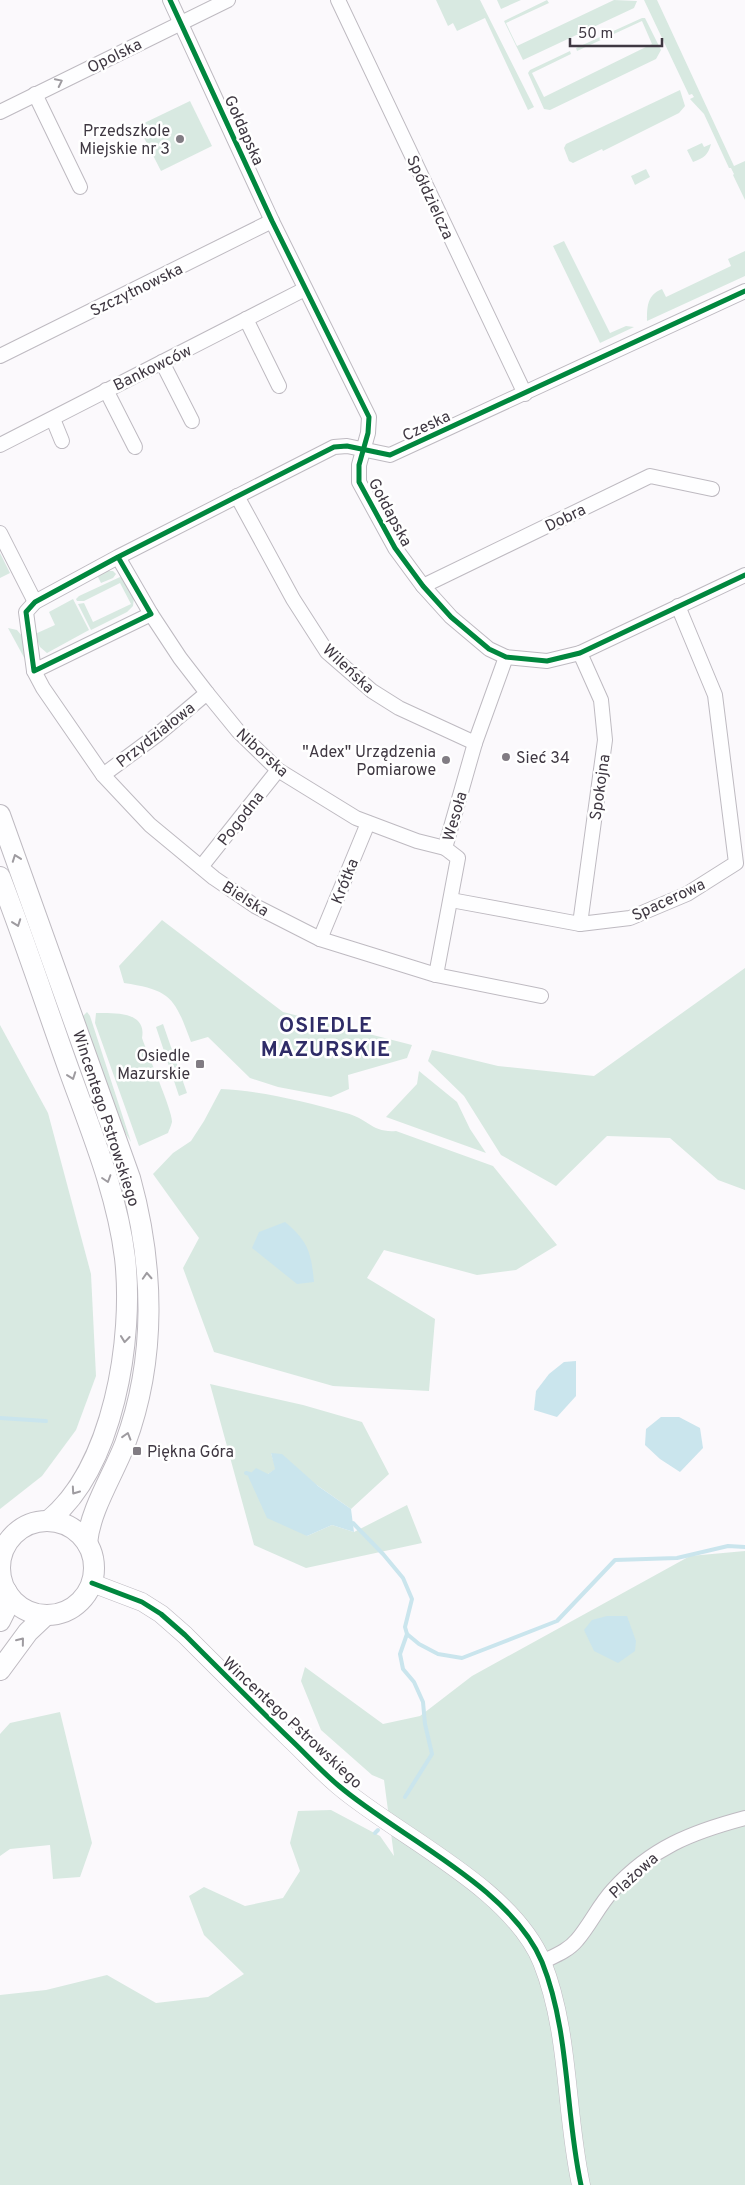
<svg xmlns="http://www.w3.org/2000/svg" width="745" height="2185" font-family="Overpass,sans-serif">
<style>
.green{fill:#d8e9e1}
.water{fill:#cae5ed}
.lines{fill:none;stroke-linecap:round;stroke-linejoin:round}
.stream{stroke:#cae5ed;stroke-width:4}
.minor-casing{stroke:#bebac1;stroke-width:16}
.tertiary-casing{stroke:#bebac1;stroke-width:19}
.secondary-casing{stroke:#bebac1;stroke-width:22}
.minor{stroke:#fefeff;stroke-width:14}
.tertiary{stroke:#fefeff;stroke-width:18}
.secondary{stroke:#fefeff;stroke-width:20}
.cycleway-casing{stroke:#fff;stroke-width:8}
.cycleway{stroke:#00873e;stroke-width:5}
.oneway{stroke:#9e9ba0}
.poi-dot{fill:#817c83;stroke:#fff;stroke-width:2}
.labels{text-anchor:middle;stroke-width:5;stroke-linejoin:round;paint-order:stroke}
.street-label{font-size:16px;fill:#3f3842;stroke:#fff}
.poi-label{font-size:16px;fill:#3f3842;stroke:#fff;text-anchor:end}
.district-label{font-size:21px;font-weight:bold;letter-spacing:1px;fill:#2f2c67;stroke:#fff}
</style>
<rect width="100%" height="100%" fill="#fbf9fc"/>
<!-- green -->
<g class="green">
<path d="M436 0H480L534 107 528 110 485 18 457 31 453 23 448 26Z"/>
<path d="M497 0H521L501 9Z"/>
<path d="M547 0 549 3 506 23 517 46 614 0 637 1 634 8 523 60 504 21Z"/>
<path d="M644 0H657L734 166 745 161V200L733 175 734 174 731 168H729L704 114 690 99 694 97 692 94 689 95Z"/>
<path d="M642 18H645L661 50 656 59 550 110 544 109 528 73 530 70 570 51 571 54 532 73 544 97 652 44 642 21 577 51 576 48Z"/>
<path d="M680 90 685 106 679 113 603 151 602 149 573 163 569 161 564 148 566 144Z"/>
<path d="M190 101 212 146 161 171 138 126Z"/>
<path d="M702 143 704 147 711 144C708 155 704 158 693 162L687 150Z"/>
<path d="M646 169 650 177 635 185 631 176Z"/>
<path d="M564 241 610 333 626 326 634 327 600 343 553 246Z"/>
<path d="M745 251V276L647 321C647 307 647 295 662 289L666 297 731 266 728 259Z"/>
<path d="M0 553 10 573 0 578Z"/>
<path d="M106 571H113L116 574 113 578 101 583 97 575Z"/>
<path d="M120 577 125 580 134 598 133 606 127 612 91 630 78 604 84 603 93 622 131 604 120 583 84 601H77L76 599 79 596Z"/>
<path d="M73 599 89 630 47 653 40 647 35 634 55 625 49 612Z"/>
<path d="M8 628 17 630 22 636 27 663Z"/>
<path d="M162 920 283 1012 412 1045 407 1058 348 1075 349 1089 331 1097 278 1087 250 1078 208 1037 191 1042C175 999 172 990 124 983L119 966Z"/>
<path d="M745 968V1190L718 1180 670 1138 607 1136 556 1186 501 1155 464 1096 428 1061 432 1050 498 1066 594 1076Z"/>
<path d="M87 1012 90 1016 131 1142 116 1118 81 1018Z"/>
<path d="M96 1013C114 1013 147 1011 142 1038 147 1053 173 1112 172 1122 171 1126 169 1130 168 1133L139 1146 95 1023Z"/>
<path d="M163 1024 187 1093 179 1096 156 1027Z"/>
<path d="M0 1025 48 1113 91 1274 96 1376 76 1430 42 1476 0 1509Z"/>
<path d="M419 1071 457 1102 470 1129 486 1153 386 1117 417 1084Z"/>
<path d="M221 1089C262 1091 306 1102 346 1113 367 1118 372 1133 396 1131L493 1166 557 1245 516 1270 477 1275 384 1250 367 1278 435 1319 429 1391 333 1386 214 1352 183 1268 199 1238 153 1174 173 1153 191 1141 204 1121Z"/>
<path d="M210 1384 303 1405 362 1422 389 1474 351 1509 271 1453 276 1469 268 1474 307 1536 332 1525 354 1532 407 1505 422 1543 306 1568 254 1545Z"/>
<path d="M745 1551V2185H0V1995L46 1990 107 1975 156 2003 208 1997 244 1974 204 1935 189 1896 204 1887 245 1906 283 1898 300 1871 290 1843 298 1811 331 1810 380 1836 394 1856 384 1780 372 1775 321 1730 301 1681 305 1667 383 1724 420 1716 472 1676 690 1556Z"/>
<path d="M60 1712 92 1843 80 1877 53 1879 50 1845 10 1849 0 1856V1734L10 1723Z"/>
</g>
<!-- water -->
<g class="water">
<path d="M285 1222C308 1241 311 1252 314 1282L297 1284 252 1248 259 1232Z"/>
<path d="M576 1361V1396L557 1417 534 1410 536 1391 549 1374 564 1362Z"/>
<path d="M661 1417H679L700 1428 703 1448 680 1472 660 1459 645 1445 646 1429Z"/>
<path d="M271 1453 282 1454 318 1486 351 1509 354 1532 332 1525 307 1536 267 1518 248 1476 256 1468 268 1474 275 1469Z"/>
<path d="M607 1616H627L636 1641 635 1651 618 1663 594 1651 584 1630 592 1620Z"/>
</g>
<g class="lines">
<!-- stream -->
<g class="stream">
<path d="M0 1418 46 1421"/>
<path d="M246 1473 250 1474"/>
<path d="M353 1523 383 1554 403 1578 412 1599 405 1627 407 1634 419 1644 438 1654 462 1658 557 1621 615 1560 677 1558 728 1546 745 1547"/>
<path d="M405 1797 432 1754 425 1724 423 1702 414 1682 403 1669 400 1654 407 1634"/>
<path d="M375 1833 378 1830"/>
</g>
<defs>
<g id="minor">
<path d="M170 0 272 221 369 417 368 433 359 465V482L395 548 423 586 451 617 489 649 506 657 547 661 580 653 745 575"/>
<path d="M338 0 525 394"/>
<path d="M35 94 80 187"/>
<path d="M0 112 228 0"/>
<path d="M246 319 279 386"/>
<path d="M0 356 272 221"/>
<path d="M162 362 192 421"/>
<path d="M106 390 135 447"/>
<path d="M53 419 62 441"/>
<path d="M0 445 305 289"/>
<path d="M237 496 293 599 327 652 372 691 399 708 475 743"/>
<path d="M0 533 35 602"/>
<path d="M118 557 151 614 34 671 26 612 35 602 118 557 334 447 347 446 390 455 745 291"/>
<path d="M423 586 650 476 712 489"/>
<path d="M151 614 180 658 207 693 238 731 278 770 356 818 417 841 445 848"/>
<path d="M580 653 601 700 605 740 580 924"/>
<path d="M34 671 43 688 103 775 150 825 214 878 255 906 320 939 436 975 541 996"/>
<path d="M103 775 157 735 207 693"/>
<path d="M201 867 278 770"/>
<path d="M451 900 580 924 630 918 687 894 736 863 715 695 678 606"/>
<path d="M320 939 368 823"/>
<path d="M436 975 458 858 445 848 475 743 506 657"/>
<path d="M542 1962C554 1956 568 1951 577 1940 590 1925 599 1905 613 1890 651 1848 692 1832 745 1818"/>
</g>
<path id="tertiary" d="M92 1583 142 1602 161 1614 185 1635C220 1670 254 1704 290 1739 306 1754 321 1771 339 1786 399 1837 511 1887 542 1962 570 2032 565 2112 581 2185"/>
<g id="secondary">
<path d="M0 815 130 1178C154 1265 157 1358 125 1444 113 1475 90 1510 87 1543"/>
<path d="M0 877C25 941 46 1006 69 1070 91 1131 117 1193 125 1258 134 1338 114 1468 48 1521"/>
<circle cx="47" cy="1568" r="47"/>
<path d="M0 1621 6 1609 7 1592"/>
<path d="M0 1670 28 1632 46 1615"/>
</g>
</defs>
<!-- minor casing -->
<use href="#minor" class="minor-casing"/>
<!-- tertiary casing -->
<use href="#tertiary" class="tertiary-casing"/>
<!-- secondary casing -->
<use href="#secondary" class="secondary-casing"/>
<!-- minor -->
<use href="#minor" class="minor"/>
<!-- tertiary -->
<use href="#tertiary" class="tertiary"/>
<!-- secondary -->
<use href="#secondary" class="secondary"/>
<defs>
<g id="cycleway">
<path d="M170 0 272 221 369 417 368 433 359 465V482L395 548 423 586 451 617 489 649 506 657 547 661 580 653 745 575"/>
<path d="M118 557 151 614 34 671 26 612 35 602 118 557 334 447 347 446 390 455 745 291"/>
<path d="M92 1583 142 1602 161 1614 185 1635C220 1670 254 1704 290 1739 306 1754 321 1771 339 1786 399 1837 511 1887 542 1962 570 2032 565 2112 581 2185"/>
</g>
</defs>
<!-- cycleway casing -->
<use href="#cycleway" class="cycleway-casing"/>
<!-- cycleway -->
<use href="#cycleway" class="cycleway"/>
</g>
<!-- one-way arrows -->
<defs><path id="oneway-chevron" d="M-2-3.5L2.5 0L-2 3.5" fill="none" stroke-width="1.6" stroke-linecap="round" stroke-linejoin="round" transform="scale(1.25)"/></defs>
<g class="oneway">
<use href="#oneway-chevron" transform="translate(59 82) rotate(-26)"/>
<use href="#oneway-chevron" transform="translate(16 858) rotate(-110)"/>
<use href="#oneway-chevron" transform="translate(17 923) rotate(70)"/>
<use href="#oneway-chevron" transform="translate(72 1076) rotate(70)"/>
<use href="#oneway-chevron" transform="translate(107 1179) rotate(72)"/>
<use href="#oneway-chevron" transform="translate(147 1276) rotate(-93)"/>
<use href="#oneway-chevron" transform="translate(125 1339) rotate(96)"/>
<use href="#oneway-chevron" transform="translate(127 1436) rotate(-73)"/>
<use href="#oneway-chevron" transform="translate(75 1491) rotate(125)"/>
<use href="#oneway-chevron" transform="translate(21 1641) rotate(-51)"/>
</g>
<!-- markers -->
<g class="poi-dot">
<circle cx="180" cy="139" r="5"/>
<circle cx="506" cy="757" r="5"/>
<circle cx="446" cy="760" r="5"/>
<rect x="195" y="1059" width="10" height="10" rx="2.5"/>
<rect x="132" y="1446" width="10" height="10" rx="2.5"/>
</g>
<g class="labels">
<!-- street labels -->
<g class="street-label">
<text transform="translate(114 55) rotate(-26)" y="6">Opolska</text>
<text transform="translate(245 130) rotate(66)" y="6">Gołdapska</text>
<text transform="translate(431 197) rotate(65)" y="6">Spółdzielcza</text>
<text transform="translate(136 289) rotate(-26)" y="6">Szczytnowska</text>
<text transform="translate(152 367) rotate(-26)" y="6">Bankowców</text>
<text transform="translate(426 425) rotate(-25)" y="6">Czeska</text>
<text transform="translate(391 512) rotate(62)" y="6">Gołdapska</text>
<text transform="translate(565 517) rotate(-26)" y="6">Dobra</text>
<text transform="translate(349 668) rotate(43)" y="6">Wileńska</text>
<text transform="translate(155 734) rotate(-38)" y="6">Przydziałowa</text>
<text transform="translate(263 752) rotate(42)" y="6">Niborska</text>
<text transform="translate(599 787) rotate(-82)" y="6">Spokojna</text>
<text transform="translate(454 816) rotate(-74)" y="6">Wesoła</text>
<text transform="translate(240 818) rotate(-52)" y="6">Pogodna</text>
<text transform="translate(344 881) rotate(-68)" y="6">Krótka</text>
<text transform="translate(246 898) rotate(32)" y="6">Bielska</text>
<text transform="translate(668 899) rotate(-25)" y="6">Spacerowa</text>
<text transform="translate(107 1118) rotate(72)" y="6">Wincentego Pstrowskiego</text>
<text transform="translate(293 1722) rotate(43)" y="6">Wincentego Pstrowskiego</text>
<text transform="translate(633 1875) rotate(-42)" y="6">Plażowa</text>
</g>
<!-- poi labels -->
<g class="poi-label">
<text x="170" y="136">Przedszkole<tspan x="170" dy="18">Miejskie nr 3</tspan></text>
<text x="436" y="757">"Adex" Urządzenia<tspan x="436" dy="18">Pomiarowe</tspan></text>
<text x="516" y="763" text-anchor="start">Sieć 34</text>
<text x="190" y="1061">Osiedle<tspan x="190" dy="18">Mazurskie</tspan></text>
<text x="147" y="1457" text-anchor="start">Piękna Góra</text>
</g>
<!-- district labels -->
<g class="district-label">
<text x="326" y="1032">OSIEDLE<tspan x="326" dy="24">MAZURSKIE</tspan></text>
</g>
</g>
<!-- scale -->
<path d="M570 38v8h92v-8" fill="none" stroke="#3f3842" stroke-width="2.5"/>
<text x="578" y="38" font-size="15" fill="#3f3842" stroke="#ffffff" stroke-width="4" paint-order="stroke">50 m</text>
</svg>
